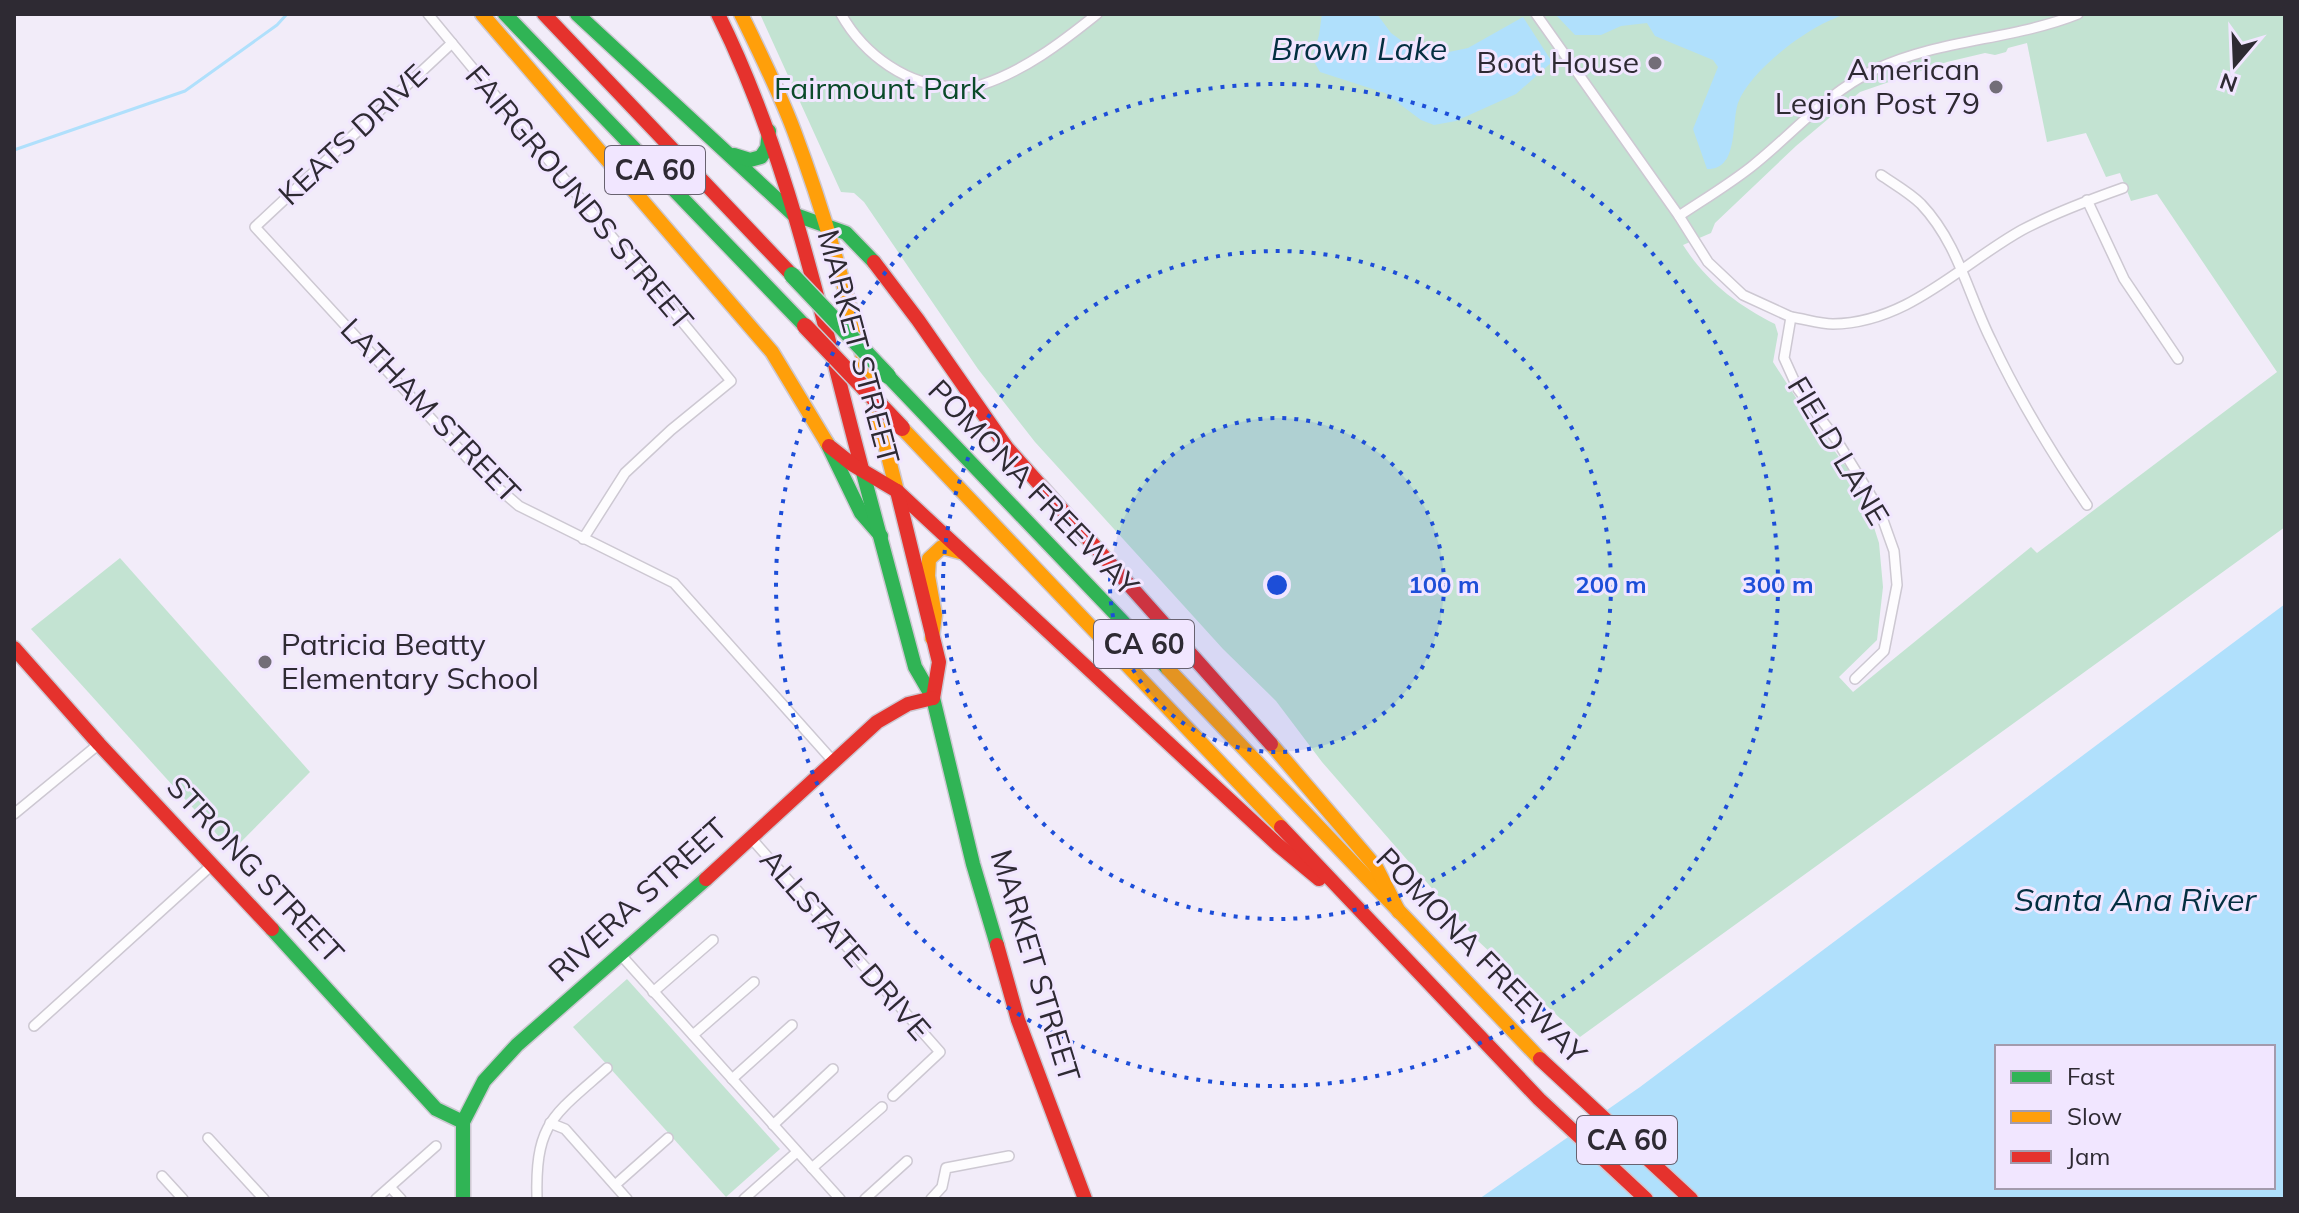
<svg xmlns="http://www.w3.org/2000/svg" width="2299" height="1213" font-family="Mulish,sans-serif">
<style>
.green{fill:#c3e3d2;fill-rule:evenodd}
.water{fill:#b0e0fc;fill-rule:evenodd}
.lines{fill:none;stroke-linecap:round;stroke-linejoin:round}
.stream{stroke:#b0e0fc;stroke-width:3}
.street-casing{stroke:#cdc8d2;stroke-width:12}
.fast-casing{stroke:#cdc8d2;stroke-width:17}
.slow-casing{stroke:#cdc8d2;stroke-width:17}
.jam-casing{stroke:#cdc8d2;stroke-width:17}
.street{stroke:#fdfcfe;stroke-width:9}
.fast{stroke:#30b455;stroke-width:14}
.slow{stroke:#ff9f0a;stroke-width:14}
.jam{stroke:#e5322d;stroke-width:14}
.fast-bridge-casing{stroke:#ccc9d0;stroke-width:19;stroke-linecap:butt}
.jam-bridge-casing{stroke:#ccc9d0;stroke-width:19;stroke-linecap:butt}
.fast-bridge{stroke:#30b455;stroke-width:16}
.jam-bridge{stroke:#e5322d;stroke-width:16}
.ring{fill:none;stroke:#1d4ed8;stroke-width:4;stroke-dasharray:4 8}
.poi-dot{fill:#736e78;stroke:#f1e6ff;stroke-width:3}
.labels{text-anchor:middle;stroke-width:6;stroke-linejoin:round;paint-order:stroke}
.shield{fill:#f1e6ff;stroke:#686270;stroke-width:2}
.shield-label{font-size:28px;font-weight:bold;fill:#2e2a33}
.poi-label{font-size:30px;fill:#2e2a33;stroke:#f1e6ff;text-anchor:end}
.park-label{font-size:30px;fill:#0b4a2a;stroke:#f1e6ff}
.street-label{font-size:30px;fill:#2e2a33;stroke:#f1e6ff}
.water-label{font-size:32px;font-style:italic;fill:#032f40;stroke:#f1e6ff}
.centre{fill:#1d4ed8;stroke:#f1e6ff;stroke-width:4}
.ring-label{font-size:24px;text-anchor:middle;font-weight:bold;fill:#1d4ed8;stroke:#f1e6ff;stroke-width:6;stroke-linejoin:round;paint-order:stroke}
</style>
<rect width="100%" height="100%" fill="#f2ecf9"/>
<!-- green -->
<g class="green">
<path d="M760 14H2285V527L1580 1037 1476 939 1322 762 1276 701 1223 649 1035 442 978 369 864 202 854 193 841 192ZM2027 43 2047 142 2086 133 2106 177 2120 173 2131 201 2157 194 2277 372 2037 553 2031 547 1853 692 1839 677 1877 640 1883 587 1879 543 1861 487 1800 404 1773 362 1778 334 1775 324C1737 305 1706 281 1683 245L1711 233 1715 223 1796 146 1860 92 1947 62 1985 53 1995 55 2006 52 2008 48Z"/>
<path d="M120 558 310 772 232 851 31 629Z"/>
<path d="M627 979 780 1149 726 1197 573 1027Z"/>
</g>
<!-- water -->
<g class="water">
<path d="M1322 14H1377L1391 33 1406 44 1439 54 1468 48 1523 17 1552 62 1516 94 1456 121 1434 125 1421 120 1385 93 1320 72 1312 58 1319 35Z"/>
<path d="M1555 14H1847C1812 23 1751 69 1738 103 1731 124 1739 170 1707 169L1693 129 1718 67 1713 60 1655 36 1647 23 1621 26 1601 35H1575Z"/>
<path d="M2285 604V1199H1479L1640 1087ZM1997 1047H2273V1187H1997Z"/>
</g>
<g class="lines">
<!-- stream -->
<path class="stream" d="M14 150 185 91 277 25 287 14"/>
<defs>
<g id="street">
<path d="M428 14 731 381 671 430 625 473 583 539"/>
<path d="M841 14C864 55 908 87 956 87 964 87 973 88 981 85 1024 71 1061 43 1097 14"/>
<path d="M1536 14 1679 216 1708 262 1743 295 1791 317 1784 358 1798 389 1836 439 1879 509 1894 551 1897 585 1884 651 1855 679"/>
<path d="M452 43 255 227 483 475 519 506 674 583 833 761"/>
<path d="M1881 175C1894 184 1910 193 1921 204 1958 243 1968 294 1991 340 2018 398 2051 452 2087 505"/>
<path d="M2087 200 2124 279 2178 359"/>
<path d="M1679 216C1703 200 1728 185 1751 167 1794 133 1825 94 1876 69 1940 39 2013 40 2078 14"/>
<path d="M1791 317C1805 319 1820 324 1833 324 1908 323 1961 264 2022 230 2054 213 2089 200 2123 188"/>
<path d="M14 814 99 744"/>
<path d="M751 838 940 1052 893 1096"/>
<path d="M620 954 840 1199"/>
<path d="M653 992 713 940"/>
<path d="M34 1026 213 864"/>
<path d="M693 1035 754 982"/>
<path d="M732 1079 792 1025"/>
<path d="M550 1123 565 1129 627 1199"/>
<path d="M773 1125 833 1069"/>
<path d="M208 1138 264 1199"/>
<path d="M812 1168 882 1107"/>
<path d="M162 1176 183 1199"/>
<path d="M615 1185 668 1138"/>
<path d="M390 1187 401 1199"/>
<path d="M376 1199 436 1146"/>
<path d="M537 1199C535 1122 553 1116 607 1068"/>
<path d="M744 1199 797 1152"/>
<path d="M865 1199 907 1161"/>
<path d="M931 1199 942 1187 946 1168 1009 1156"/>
</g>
<g id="fast">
<path d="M505 14 805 326"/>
<path d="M577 14 793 214 846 233 874 262"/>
<path d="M734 155 750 160 761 157 767 148 769 131"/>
<path d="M888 376 1168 669"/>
<path d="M827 443 861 513 881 536"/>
<path d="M862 469 915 667 933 698 973 864 997 945"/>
<path d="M272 929 436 1109 463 1122"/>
<path d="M463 1199V1122L484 1081 517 1045 706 879"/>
</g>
<g id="slow">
<path d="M482 14 772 352 827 443"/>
<path d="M741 14C760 53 779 91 794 131 838 248 866 370 897 491"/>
<path d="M902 428 1281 827"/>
<path d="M932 638 935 615 928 576 929 559 942 547 960 552"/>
<path d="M1168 669 1540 1059"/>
<path d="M1271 744 1376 867 1399 912"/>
</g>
<g id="jam">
<path d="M544 14 792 275"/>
<path d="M718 14C789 157 821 316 862 469"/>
<path d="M874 262 918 320 1007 448 1271 744"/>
<path d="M829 446 853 465 897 491 1278 845 1319 879"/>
<path d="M897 491 939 662 933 698"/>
<path d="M14 648 99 744 272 929"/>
<path d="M1281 827 1539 1099 1646 1199"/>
<path d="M706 879 877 722 908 704 933 698"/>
<path d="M997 945 1018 1020 1085 1199"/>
<path d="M1540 1059 1691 1199"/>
</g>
</defs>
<!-- street casing -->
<use href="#street" class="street-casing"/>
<!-- fast casing -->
<use href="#fast" class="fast-casing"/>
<!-- slow casing -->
<use href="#slow" class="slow-casing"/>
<!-- jam casing -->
<use href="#jam" class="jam-casing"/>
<!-- street -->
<use href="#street" class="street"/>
<!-- fast -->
<use href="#fast" class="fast"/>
<!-- slow -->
<use href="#slow" class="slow"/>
<!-- jam -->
<use href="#jam" class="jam"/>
<defs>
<path id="fast-bridge" d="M792 275 888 376"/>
<path id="jam-bridge" d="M805 326 902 428"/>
</defs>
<!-- fast-bridge casing -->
<use href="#fast-bridge" class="fast-bridge-casing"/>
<!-- jam-bridge casing -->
<use href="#jam-bridge" class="jam-bridge-casing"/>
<!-- fast-bridge -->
<use href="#fast-bridge" class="fast-bridge"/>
<!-- jam-bridge -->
<use href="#jam-bridge" class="jam-bridge"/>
</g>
<!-- distance rings -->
<circle cx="1277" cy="585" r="167" fill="#1d4ed8" fill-opacity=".12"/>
<g class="ring">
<circle cx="1277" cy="585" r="167"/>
<circle cx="1277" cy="585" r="334"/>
<circle cx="1277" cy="585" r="501"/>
</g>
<!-- markers -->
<g class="poi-dot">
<circle cx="1655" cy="63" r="8"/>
<circle cx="1996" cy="87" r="8"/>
<circle cx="265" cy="662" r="8"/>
</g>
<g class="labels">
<!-- shield labels -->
<g class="shield">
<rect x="605" y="146" width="100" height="48" rx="6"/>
<rect x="1094" y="620" width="100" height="48" rx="6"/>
<rect x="1577" y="1116" width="100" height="48" rx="6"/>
</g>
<g class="shield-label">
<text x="655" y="180">CA 60</text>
<text x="1144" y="654">CA 60</text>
<text x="1627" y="1150">CA 60</text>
</g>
<!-- poi labels -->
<g class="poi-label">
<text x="1639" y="73">Boat House</text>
<text x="1980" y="80">American<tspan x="1980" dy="34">Legion Post 79</tspan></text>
<text x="281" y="655" text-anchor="start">Patricia Beatty<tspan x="281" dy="34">Elementary School</tspan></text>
</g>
<!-- park labels -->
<g class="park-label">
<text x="880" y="99">Fairmount Park</text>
</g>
<!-- street labels -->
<g class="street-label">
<text transform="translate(353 135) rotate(-43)" y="10">KEATS DRIVE</text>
<text transform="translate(579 198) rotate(50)" y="10">FAIRGROUNDS STREET</text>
<text transform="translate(858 347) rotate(75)" y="10">MARKET STREET</text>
<text transform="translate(430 411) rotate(46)" y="10">LATHAM STREET</text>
<text transform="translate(1838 451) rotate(59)" y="10">FIELD LANE</text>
<text transform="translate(1033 488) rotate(46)" y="10">POMONA FREEWAY</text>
<text transform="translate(255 870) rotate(47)" y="10">STRONG STREET</text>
<text transform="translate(638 900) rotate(-42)" y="10">RIVERA STREET</text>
<text transform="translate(845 945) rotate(49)" y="10">ALLSTATE DRIVE</text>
<text transform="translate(1481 956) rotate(46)" y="10">POMONA FREEWAY</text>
<text transform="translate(1035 966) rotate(73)" y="10">MARKET STREET</text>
</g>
<!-- water labels -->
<g class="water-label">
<text x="1359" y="60">Brown Lake</text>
<text x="2135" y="911">Santa Ana River</text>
</g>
</g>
<circle cx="1277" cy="585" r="12" class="centre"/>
<g class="ring-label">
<text x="1444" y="593">100 m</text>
<text x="1611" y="593">200 m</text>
<text x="1778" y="593">300 m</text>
</g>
<!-- border -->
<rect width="2299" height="1213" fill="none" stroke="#2e2a33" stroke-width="32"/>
<!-- legend -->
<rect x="1995" y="1045" width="280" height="144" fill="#f1e6ff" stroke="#a39bad" stroke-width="2"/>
<rect x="2011" y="1071" width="40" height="12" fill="#30b455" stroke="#a39bad" stroke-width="2"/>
<text x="2067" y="1085" font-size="24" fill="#2e2a33">Fast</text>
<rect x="2011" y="1111" width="40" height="12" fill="#ff9f0a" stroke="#a39bad" stroke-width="2"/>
<text x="2067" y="1125" font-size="24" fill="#2e2a33">Slow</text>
<rect x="2011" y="1151" width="40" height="12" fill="#e5322d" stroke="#a39bad" stroke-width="2"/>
<text x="2067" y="1165" font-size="24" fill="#2e2a33">Jam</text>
<!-- north arrow -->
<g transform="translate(2235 64) rotate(199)" stroke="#f1e6ff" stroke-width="6" paint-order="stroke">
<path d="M0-6L14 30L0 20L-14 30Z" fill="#2e2a33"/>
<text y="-12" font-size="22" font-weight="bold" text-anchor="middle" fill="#2e2a33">N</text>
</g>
</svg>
